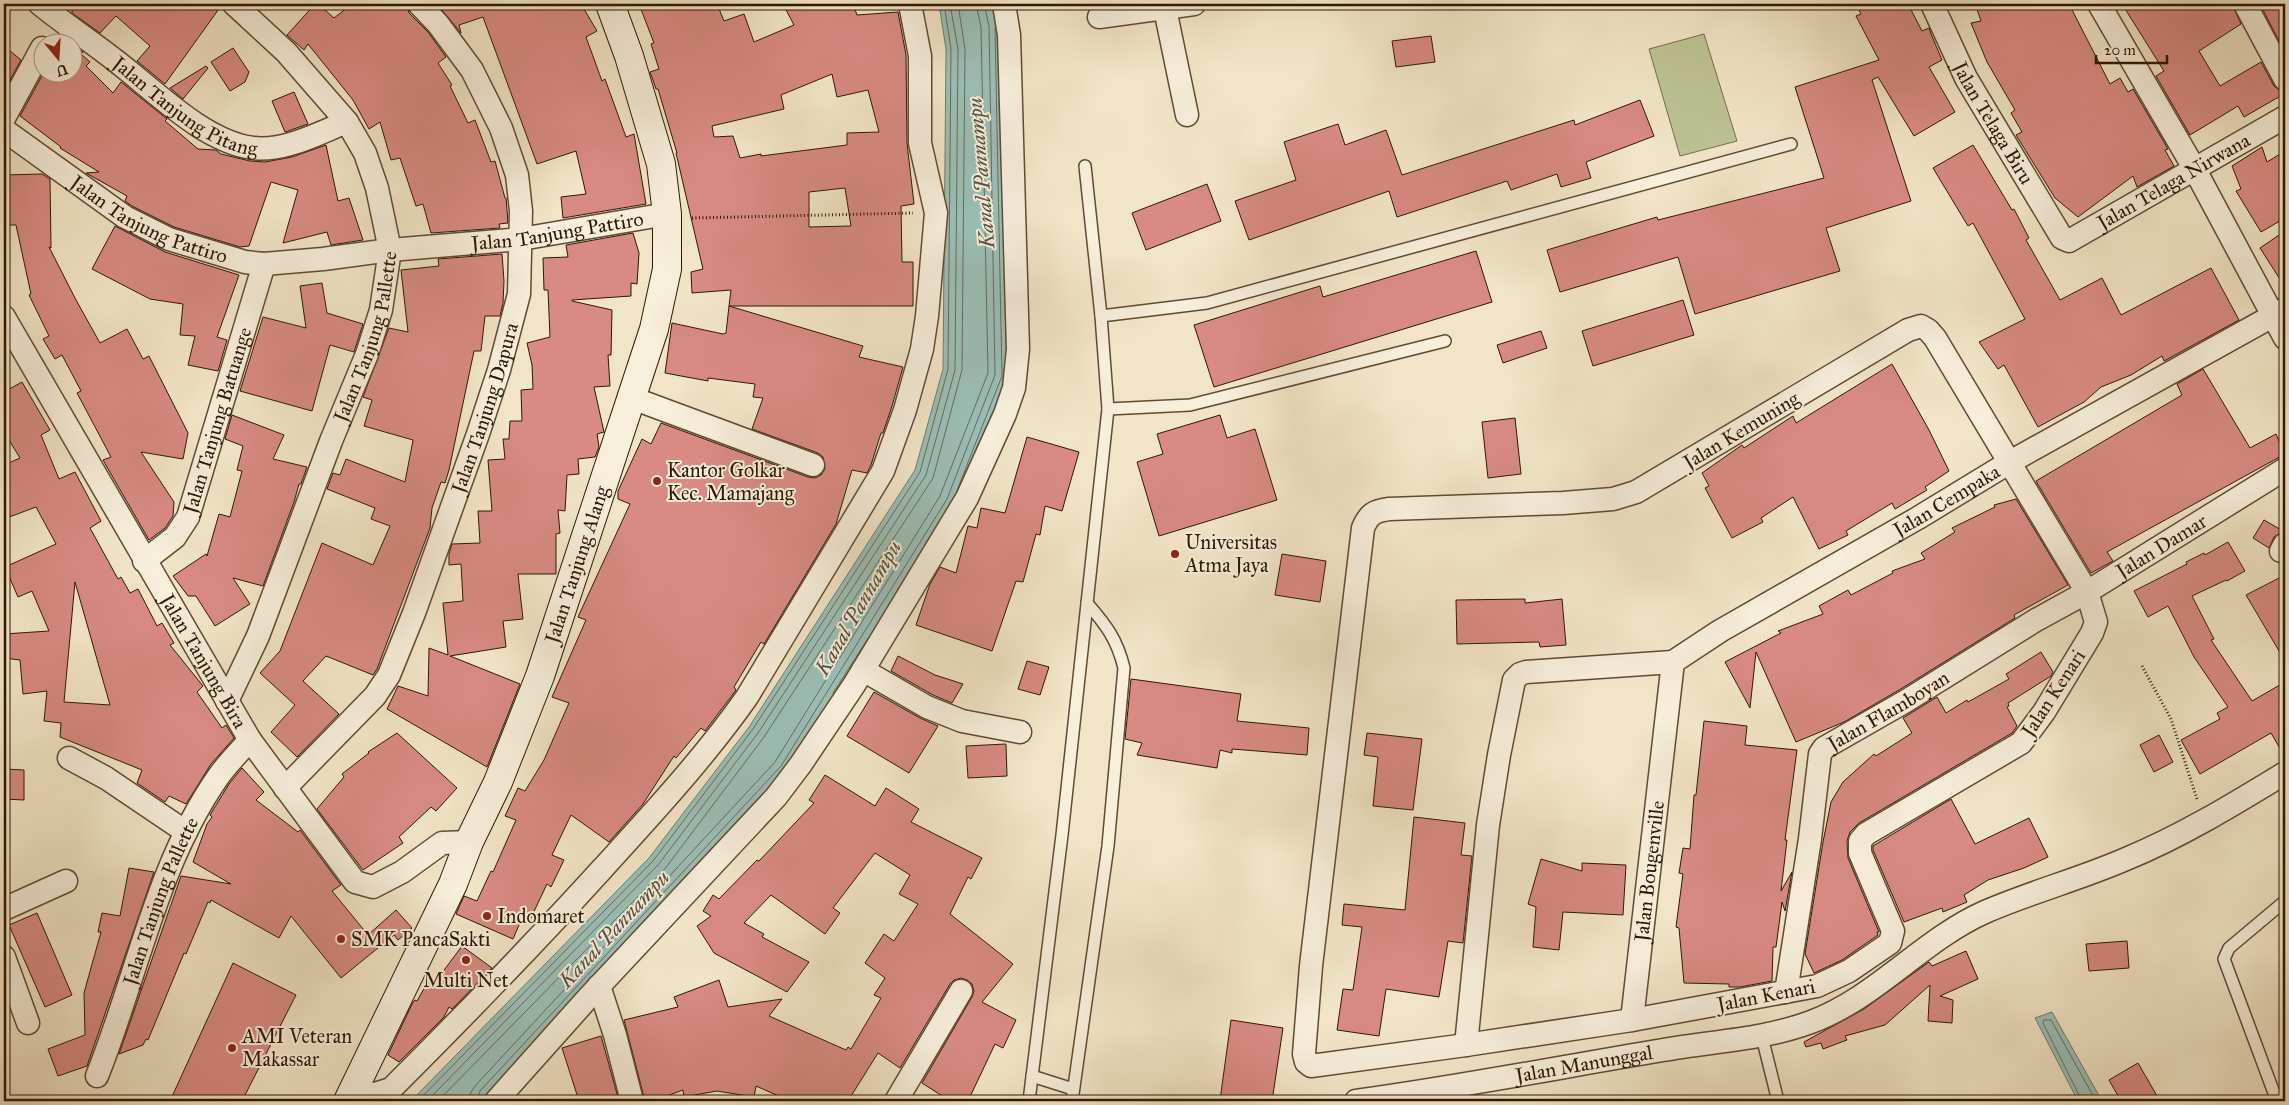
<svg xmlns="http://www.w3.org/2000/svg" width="2289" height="1105" font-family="'IM FELL Great Primer',serif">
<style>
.green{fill:#bdc393;stroke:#766d4a}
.water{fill:#9bbfb6;stroke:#707c6e}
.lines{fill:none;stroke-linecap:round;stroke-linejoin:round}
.shore{stroke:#666b5c;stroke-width:1}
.building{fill:#d88a83;stroke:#301702;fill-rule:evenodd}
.lane-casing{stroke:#604a33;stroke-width:14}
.street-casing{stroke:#604a33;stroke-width:25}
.secondary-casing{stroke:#301702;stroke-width:30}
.path{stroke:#301702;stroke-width:3;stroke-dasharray:1 2.5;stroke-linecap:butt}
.lane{stroke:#f7eedb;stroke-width:11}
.street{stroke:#f7eedb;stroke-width:22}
.secondary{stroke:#f7eedb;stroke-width:28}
.poi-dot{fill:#8f2418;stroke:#f7eedb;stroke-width:2}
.labels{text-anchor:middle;stroke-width:4;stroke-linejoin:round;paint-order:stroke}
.street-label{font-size:20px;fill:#301702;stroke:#f7eedb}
.poi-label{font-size:20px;fill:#301702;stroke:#f7eedb;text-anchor:start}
.water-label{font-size:21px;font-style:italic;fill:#555241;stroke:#f7eedb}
</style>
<rect width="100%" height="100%" fill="#f2e5c7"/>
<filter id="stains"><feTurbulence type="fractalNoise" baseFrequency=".004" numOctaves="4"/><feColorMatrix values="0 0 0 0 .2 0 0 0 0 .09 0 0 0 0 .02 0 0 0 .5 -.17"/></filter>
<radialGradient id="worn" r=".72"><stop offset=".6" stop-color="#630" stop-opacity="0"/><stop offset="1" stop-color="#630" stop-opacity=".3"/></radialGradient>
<!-- green -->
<path class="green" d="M1704 34 1737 141 1680 156 1649 49Z"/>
<!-- water -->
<g class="water">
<path d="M939 4H994L1000 24 1007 377 957 504 790 773 486 1101H411L649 858 749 727 915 470 943 369 946 49Z"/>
<path d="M2052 1012 2102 1101H2078L2035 1018Z"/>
</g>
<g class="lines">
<!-- shore -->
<g class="shore">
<path d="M958 488 1002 376 995 28"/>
<path d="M833 693 869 637"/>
<path d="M418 1101 653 861 753 729 920 472 948 369 951 49 944 4"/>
<path d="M427 1101 658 865 758 733 926 475 955 370 958 49 950 4"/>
<path d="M438 1101 664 870 764 737 933 478 962 370 965 49 958 4"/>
<path d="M469 1101 470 1094 475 1086 775 762 940 496 988 373 981 27 976 4"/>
<path d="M477 1101 480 1091 781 766 947 499 995 375 989 26 984 4"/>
<path d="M2082 1101 2043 1023 2044 1020H2051L2096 1101"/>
</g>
</g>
<!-- building -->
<g class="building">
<path d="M72 4H221V6L165 84 137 61 150 46 116 16 100 33 72 13Z"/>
<path d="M315 4H318L334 18 352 4H406L409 13 428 32 446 57 438 63 452 85 450 86 468 123 475 120 491 162 495 161 505 198H506L508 223 499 224 500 228 431 233 423 204 416 206 400 158 391 160 380 122 369 129 353 100 308 44 304 50 287 35Z"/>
<path d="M437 4H581L597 31 586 37 602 81 605 79 626 137 634 134 646 204 563 218 561 197 586 194 576 151 537 164 483 17 459 25 461 33Z"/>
<path d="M639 4H717L724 21 744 14 754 42 794 25 783 4H853L857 15 898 12 906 55 907 143 914 204 901 206 902 262H913V306H729L731 290 692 293 691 272 703 269 676 153H677L658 89H656L650 72 659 69 651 44 654 43ZM832 74 837 97 868 90 879 132 847 133V145L761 156V154L740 158 733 136 714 137 712 126 784 109 781 95ZM845 188 851 226 809 227V192Z"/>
<path d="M1856 4H1908L1922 31 1929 28 1931 34 1942 60 1929 67 1955 112 1914 136 1878 77 1872 80 1911 201 1826 228 1840 271 1695 314 1678 257 1560 292 1547 250 1657 217 1658 220 1824 178 1795 87 1879 60 1856 16 1861 14Z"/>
<path d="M1975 4H2069L2110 84 2120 78 2128 92 2133 89 2168 149 2165 150 2174 166 2137 187 2133 176 2078 217 2055 198 2016 135 2022 132 2011 113 2015 110 1987 62 1971 23 1981 21Z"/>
<path d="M2122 4H2232L2241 24 2199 51 2220 86 2261 62 2274 86 2284 94 2244 117 2238 106 2190 135 2156 76 2164 71Z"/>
<path d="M2260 4H2285V49L2279 41Z"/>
<path d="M1431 36 1435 62 1396 67 1392 41Z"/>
<path d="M72 45 83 52 81 54 90 62 86 66 113 93 121 82 167 119 165 121 198 149 216 150 221 154 250 161 265 162 292 157 326 145 338 201 349 198 363 240 331 245 327 232 283 243 298 190 271 182 249 246 240 247 174 227 132 206 125 201 127 196 86 173 99 172 60 148 61 147 20 116 44 72H72Z"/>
<path d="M4 46 21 60 4 91Z"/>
<path d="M233 48 249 72 245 82 230 91 211 62Z"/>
<path d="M206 66 208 68 183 99 170 88Z"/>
<path d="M294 92 308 124 285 132 272 101Z"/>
<path d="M1640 100 1654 136 1586 162 1591 178 1561 187 1557 174 1511 190 1507 181 1397 217 1389 191 1249 240 1235 201 1296 180 1284 142 1338 124 1345 145 1386 130 1402 175 1574 120 1575 125Z"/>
<path d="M1973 145 2012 210 2014 209 2029 238 2026 240 2060 300 2102 278 2121 315 2211 268 2239 320 2164 361 2162 356 2131 375 2101 387 2084 402 2038 427 2004 365 1998 369 1979 342 2025 319 1973 223 1968 226 1933 168Z"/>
<path d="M2262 147 2267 162 2285 151V218L2261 232 2236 191 2241 189 2232 166Z"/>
<path d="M42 174 50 179 51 248 49 247 76 300 100 343 127 329 143 359 149 356 188 433 183 459 141 452 174 502 173 516 165 528 149 540 103 460 111 457 77 393 81 391 62 355 55 359 43 339 49 336 29 295 31 294 16 225H4V175Z"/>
<path d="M1207 184 1221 221 1146 250 1132 213Z"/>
<path d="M115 226 165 252 239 275 217 337 227 340 218 371 188 365 195 336 180 335 183 304 150 299 92 269Z"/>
<path d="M2285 231V287L2260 248Z"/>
<path d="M633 233 639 253 637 284 631 283V296L572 300V301L612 310 611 355H608L610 386 594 387 604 432 597 434 599 447 595 457 578 459 579 474 567 475 565 511 558 510 560 533 556 534V574H518L523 619 503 621 506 647 450 656 520 684 487 767 387 709 398 686 428 696 429 648 448 655 443 603 463 601 461 564 449 565V554L452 544 480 543 478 511H492L488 460 505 459 503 439H509L510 421H522L521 390 533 389 532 365 527 343 550 337 548 290H544L543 258 568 257 566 245Z"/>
<path d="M1476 251 1492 302 1214 387 1194 325 1320 286 1323 297Z"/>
<path d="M502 254 504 281 503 303 500 316H485L481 351H474L449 470 445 483 441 482 432 508 430 528 377 669 373 675 326 656 303 681 339 714 297 757 271 732 295 705 260 673 280 651 322 543 373 565 390 526 371 519 375 508 327 489 333 473 340 475 346 459 405 482 413 440 364 426 372 400 363 397 389 328 408 332 401 270 439 266 438 259Z"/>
<path d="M322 283 327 313 363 324 354 352 330 345 312 411 240 391 263 317 306 328 300 286Z"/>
<path d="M1683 300 1694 335 1593 366 1582 331Z"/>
<path d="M729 306 863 346 859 357 903 367 892 406 883 433H881L871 465 867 473 852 470 836 524 764 644 761 642 734 687 736 690 705 731 701 728 676 758 674 756 643 804 609 842 571 815 552 855 564 860 551 887 547 884 529 922 522 918 513 939 456 914 464 896 477 901 491 871 493 872 516 820 505 816 518 788 525 791 544 760 569 703 552 697 586 620 578 617 630 504 618 499V491L642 439 651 444 661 423 808 477 815 478 821 475 825 469 823 457 818 453 752 429 763 398 753 397 755 384 708 378V381L665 373 672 323 723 334 726 333Z"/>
<path d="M1541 331 1547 348 1503 363 1497 345Z"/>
<path d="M1892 364 1929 430 1949 471 1925 487 1927 490 1895 509 1892 503 1846 531 1848 535 1819 549 1793 497 1761 518 1763 522 1732 538 1705 488 1709 486 1702 473 1742 445 1744 448 1793 416 1796 423Z"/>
<path d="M2203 369 2250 448 2276 434 2285 454 2107 552 2113 561 2091 573 2036 481 2182 395 2177 384Z"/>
<path d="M22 382 50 430 41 435 59 479 75 472 101 521 90 528 118 579 121 577 130 593 138 589 157 626 162 623 174 643 170 645 203 686 197 692 222 728 226 725 234 738 211 764 186 804 169 796 165 802 137 783 142 770 60 737 61 723 44 721 47 691 23 694 20 660 4 658V634L49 631 32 591 18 597 5 567 56 544 36 507 4 519V465L20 458 4 432V392ZM75 582 110 705 64 702Z"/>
<path d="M232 415 284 435 273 459 307 467 301 484H299L294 502 263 586 233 578 250 604 215 626 196 596H188L173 576 206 554 207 556 219 514 230 517 242 471 237 470 243 446 225 439Z"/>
<path d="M1220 415 1227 438 1255 429 1277 500 1159 536 1137 462 1163 454 1157 434Z"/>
<path d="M1515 418 1521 474 1488 478 1482 422Z"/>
<path d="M1027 437 1079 452 1062 511 1045 506 1040 535 1036 534 1023 582 1016 581 992 651 916 625 930 584 940 567 956 573 968 526 977 528 981 508 1005 513Z"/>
<path d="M2016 499 2068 585 2014 615 2015 618 1899 690 1844 722 1796 742 1756 652 1750 708 1725 662 1781 633 1778 631 1823 614 1819 606 1848 590 1851 595 1893 573 1892 571 1925 559 1921 553 1955 532 1952 528 1995 507 1994 505Z"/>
<path d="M2264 520 2283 531 2274 537 2269 548 2253 538Z"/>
<path d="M2228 542 2245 571 2227 581 2226 580 2192 596 2214 639 2211 640 2252 701 2285 682V757L2271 733 2200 774 2181 740 2220 719 2217 713 2228 707 2194 657 2168 606 2148 617 2134 591 2187 564 2186 562 2204 553 2205 555Z"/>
<path d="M1282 554 1326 561 1320 602 1275 595Z"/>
<path d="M2285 575V661L2246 595Z"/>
<path d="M1525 599V603L1562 599 1566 645 1540 647 1539 642 1457 644 1456 600Z"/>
<path d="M2041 652 2053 672 2051 676 2008 703 2009 706 2007 707 2017 726 2012 733 1859 823 1850 832 1847 841 1848 858 1879 932H1877L1878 935 1842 960 1814 973 1805 954 1823 842 1831 802 1843 782 1874 754 1876 756 1912 733 1903 718 1937 697 1946 713 1967 700 1968 702 2009 679 2006 674Z"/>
<path d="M898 656 935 675 963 684 952 703 933 695 891 671Z"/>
<path d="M1027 661 1049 667 1040 695 1018 689Z"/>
<path d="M1131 679 1241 694 1237 721 1309 728 1307 755 1232 749V753L1220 750 1217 768 1137 755 1142 743 1125 739Z"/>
<path d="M874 692 920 718 938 726 909 773 847 736Z"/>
<path d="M1704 721 1747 726 1745 745 1797 750 1785 840H1787L1781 891 1792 872 1785 911 1782 902 1776 947H1773L1772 981 1740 987H1729V984L1684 983 1679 928 1676 927 1683 874 1679 873 1683 848 1690 849 1694 795H1696Z"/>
<path d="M397 733 457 788 436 811 431 807 399 837 403 843 363 870 317 809 344 777 342 774 369 753 368 752Z"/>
<path d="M1367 733 1422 739 1413 810 1373 806 1378 757 1364 755Z"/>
<path d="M2159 735 2173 762 2154 772 2140 745Z"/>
<path d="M1006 744 1007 776 968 778 966 746Z"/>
<path d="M242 768 264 792 256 800 298 832 300 830 341 885 332 891 368 935 396 910 412 928 398 940 394 935 341 978 291 916 279 938 211 900 210 903 208 902 186 954 184 953 148 1040 146 1039 143 1045 119 1054 181 876 231 884 193 862 207 824 212 817 210 815 229 784Z"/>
<path d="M4 769 24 770V800L4 799Z"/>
<path d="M825 775 875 806 886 788 919 809 911 822 982 858 971 879 968 877 950 914 1013 964 982 1002 1016 1020 1003 1048 995 1044 968 1101H950L922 1083 972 997 974 991 972 984 967 980 961 978 954 980 950 984 900 1068 878 1053 848 1101H790L756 1086 754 1097 717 1091 684 1097 683 1090 653 1101H645L624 1020 678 1007 674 997 719 980 728 1007 782 999 769 1016 846 1050 848 1047 851 1049 881 998 874 995 885 978 865 963 884 934 894 941 918 904 899 894 910 875 875 853 833 908 840 913 825 934 771 895 744 923 764 934 762 937 809 962 787 992 714 953 697 926 711 916 703 911 713 895 719 899 757 860 759 861 814 803 809 800Z"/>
<path d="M1951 799 1975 844 2029 818 2048 857 2024 868 1988 880 1964 895 1967 902 1943 912 1942 908 1904 922 1873 850V846Z"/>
<path d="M1414 817 1465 823 1461 855 1472 856 1463 943 1448 941 1439 997 1386 989 1379 1036 1337 1030 1343 989 1353 990 1362 927 1342 925 1344 904 1405 910Z"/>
<path d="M1541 859 1582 871V863L1626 865 1623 915 1563 912 1559 950 1533 947 1536 907 1528 904Z"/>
<path d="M129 868 154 872 87 1066 58 1076 48 1049 85 1035 84 993 101 932H98L102 913 120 916Z"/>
<path d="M37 913 72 995 45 1007 9 925Z"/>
<path d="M2127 941 2129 968 2089 971 2086 944Z"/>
<path d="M462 946 492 968 452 1009 449 1007 444 1017 399 1062 388 1055 413 1002 415 1000 417 1001 430 978 436 981Z"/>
<path d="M1966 951 1978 979 1940 996 1953 1000 1952 1023 1928 1021 1930 985 1885 1025 1845 1036 1847 1040 1823 1049 1821 1043 1806 1047 1804 1042 1864 1009 1929 962 1932 966Z"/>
<path d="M233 963 296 995 242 1101H170Z"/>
<path d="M1231 1020 1283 1028 1272 1101 1220 1100Z"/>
<path d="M601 1036 619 1101H579L562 1048Z"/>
<path d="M2138 1063 2160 1101H2121L2109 1080Z"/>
</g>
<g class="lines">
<defs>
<g id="lane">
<path d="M1085 166 1101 316"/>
<path d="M1108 409 1190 405 1445 341"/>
<path d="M1762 1037 1778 1101"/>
<path d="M1032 1076 1073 1089"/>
<path d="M1029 1101 1062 835 1108 409 1101 316 1207 303 1791 144"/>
<path d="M1072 1101 1108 846 1124 668C1117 639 1106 625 1087 603"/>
<path d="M2277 1101 2224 959 2229 948 2285 901"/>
</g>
<g id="street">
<path id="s1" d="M40 4C64 24 91 41 116 61 154 90 204 142 253 148 285 152 318 133 347 122"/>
<path id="s2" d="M1932 4 1966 78 2062 238 2069 241 2285 117"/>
<path d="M2099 4 2194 168 2285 338"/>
<path d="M2245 4 2285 79"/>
<path d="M1165 9 1187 115"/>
<path d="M1099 17 1194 4"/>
<path d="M4 118 42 48"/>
<path id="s3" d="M4 130 125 217 169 239 245 262 264 264 323 259 390 250 521 239 667 214"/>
<path id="s4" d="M4 317 250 740 355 882 373 887 402 872 442 843 469 842"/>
<path d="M1921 326 1928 330 1935 338 2087 592 2096 622 2092 633 2044 712 2021 743 1866 834 1860 841V853L1893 931 1890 943 1849 971 1817 986 1632 1020 1466 1045 1311 1066 1306 1062 1304 1054 1311 966 1363 528C1369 514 1374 511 1389 509L1563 503 1613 499 1636 492 1908 330Z"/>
<path d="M632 398 813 465"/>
<path d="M2281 551 2285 544"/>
<path id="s5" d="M144 561 175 537 188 517 264 264"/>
<path d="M863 670 927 707 962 721 1020 732"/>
<path id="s6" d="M227 701 258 636 331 441 367 354 381 310 390 250 377 188 365 153 347 122 286 52 234 4"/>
<path d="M69 758 106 778 186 832"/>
<path id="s7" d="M285 788 375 696 389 675 414 613 478 434 499 370 519 294 521 211 517 175 501 128 472 70 438 24 419 4"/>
<path d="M4 909 66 881"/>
<path d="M4 957 28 1023"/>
<path d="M599 986 615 1035 632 1101"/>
<path id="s8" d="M1786 992 1810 839 1820 754 1824 748 1906 701 2036 620 2087 592 2285 469"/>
<path id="s9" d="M1632 1020 1673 662 1720 631 1918 518 2010 462 2285 309"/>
<path d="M1466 1045 1488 825 1499 755 1514 680 1520 674 1526 672 1673 662"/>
<path id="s10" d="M97 1076C137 977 156 866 218 777 227 764 239 752 250 740"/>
<path d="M352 1092 375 1094 391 1089C463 1017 534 944 603 868 653 813 704 758 747 697L883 471 905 410 922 349 927 316 936 213 920 143V56L910 4"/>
<path d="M496 1101 587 999 776 797 801 764 854 685 967 498 1005 414 1014 388 1018 349 1009 35 1004 4"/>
<path d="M896 1101 961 991"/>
<path id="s11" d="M1356 1101C1459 1087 1561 1067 1663 1050 1713 1041 1763 1040 1811 1022 1876 998 1922 940 1985 912 2031 892 2080 879 2126 859 2182 836 2234 804 2285 773"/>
</g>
<g id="secondary">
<path id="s12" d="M348 1101 453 884 469 842 498 782 540 676 654 329 667 269V214L661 164 629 56 610 4"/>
</g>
</defs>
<!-- lane casing -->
<use href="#lane" class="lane-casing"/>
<!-- street casing -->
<use href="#street" class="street-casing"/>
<!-- secondary casing -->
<use href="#secondary" class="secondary-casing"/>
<!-- path -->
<g class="path">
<path d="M692 218 913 213"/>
<path d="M2142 666 2171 719 2197 799"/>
</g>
<!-- lane -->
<use href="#lane" class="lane"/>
<!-- street -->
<use href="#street" class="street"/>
<!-- secondary -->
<use href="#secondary" class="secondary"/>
</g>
<!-- markers -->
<g class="poi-dot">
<circle cx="657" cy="481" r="5"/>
<circle cx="1175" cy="554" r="5"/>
<circle cx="487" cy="916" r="5"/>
<circle cx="341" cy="939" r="5"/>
<circle cx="466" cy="960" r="5"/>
<circle cx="232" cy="1048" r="5"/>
</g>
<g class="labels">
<!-- street labels -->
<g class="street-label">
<text dy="7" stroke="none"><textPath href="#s1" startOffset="179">Jalan Tanjung Pitang</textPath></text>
<text dy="7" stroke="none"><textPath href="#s2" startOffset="134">Jalan Telaga Biru</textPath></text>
<text dy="7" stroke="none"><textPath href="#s2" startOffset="396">Jalan Telaga Nirwana</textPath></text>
<text dy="7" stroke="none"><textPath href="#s3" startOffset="172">Jalan Tanjung Pattiro</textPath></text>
<text dy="7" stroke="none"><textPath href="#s3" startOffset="592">Jalan Tanjung Pattiro</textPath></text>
<text dy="7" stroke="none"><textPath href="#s6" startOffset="391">Jalan Tanjung Pallette</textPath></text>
<text dy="7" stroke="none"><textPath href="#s7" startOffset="438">Jalan Tanjung Dapura</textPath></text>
<text dy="7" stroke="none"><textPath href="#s5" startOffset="164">Jalan Tanjung Batuange</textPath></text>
<text transform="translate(1741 430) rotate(-31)" y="7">Jalan Kemuning</text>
<text dy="7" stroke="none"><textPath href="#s9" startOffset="678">Jalan Cempaka</textPath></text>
<text dy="7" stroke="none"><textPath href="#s8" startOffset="641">Jalan Damar</textPath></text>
<text dy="7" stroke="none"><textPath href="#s12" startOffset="584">Jalan Tanjung Alang</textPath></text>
<text dy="7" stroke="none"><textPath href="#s4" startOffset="398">Jalan Tanjung Bira</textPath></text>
<text transform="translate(2053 693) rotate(-57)" y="7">Jalan Kenari</text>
<text dy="7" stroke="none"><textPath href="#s8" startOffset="322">Jalan Flamboyan</textPath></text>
<text dy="7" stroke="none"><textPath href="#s9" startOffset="150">Jalan Bougenville</textPath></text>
<text dy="7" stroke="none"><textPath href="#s10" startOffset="186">Jalan Tanjung Pallette</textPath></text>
<text transform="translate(1766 995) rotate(-11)" y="7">Jalan Kenari</text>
<text dy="7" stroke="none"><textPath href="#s11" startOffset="231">Jalan Manunggal</textPath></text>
</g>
<!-- poi labels -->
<g class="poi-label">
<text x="667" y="477">Kantor Golkar<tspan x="667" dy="23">Kec. Mamajang</tspan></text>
<text x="1185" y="549">Universitas<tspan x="1185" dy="23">Atma Jaya</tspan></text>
<text x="497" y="923">Indomaret</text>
<text x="351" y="946">SMK PancaSakti</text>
<text x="466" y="987" text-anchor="middle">Multi Net</text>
<text x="242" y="1043">AMI Veteran<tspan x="242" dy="23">Makassar</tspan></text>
</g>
<!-- water labels -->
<g class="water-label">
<text transform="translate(981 173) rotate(-95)" y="7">Kanal Pannampu</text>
<text transform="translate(858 608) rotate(-60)" y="7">Kanal Pannampu</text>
<text transform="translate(614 929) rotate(-47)" y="7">Kanal Pannampu</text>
</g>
</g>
<!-- margin -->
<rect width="2289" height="1105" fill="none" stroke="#f2e5c7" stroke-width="20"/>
<rect x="5" y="5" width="2279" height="1095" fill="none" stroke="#301702" stroke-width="2.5"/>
<rect x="10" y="10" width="2269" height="1085" fill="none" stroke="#301702"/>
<!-- north arrow -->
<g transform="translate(58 58) rotate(162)"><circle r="24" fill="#f7eedb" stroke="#a79884"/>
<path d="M0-4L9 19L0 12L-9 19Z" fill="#8f2418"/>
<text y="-8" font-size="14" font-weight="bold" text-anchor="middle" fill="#301702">U</text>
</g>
<!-- scale -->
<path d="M2096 55v8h71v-8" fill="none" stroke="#301702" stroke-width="2.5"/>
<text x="2104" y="55" font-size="15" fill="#301702" stroke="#f7eedb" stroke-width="4" paint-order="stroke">20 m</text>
<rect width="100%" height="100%" filter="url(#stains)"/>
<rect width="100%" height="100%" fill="url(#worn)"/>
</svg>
